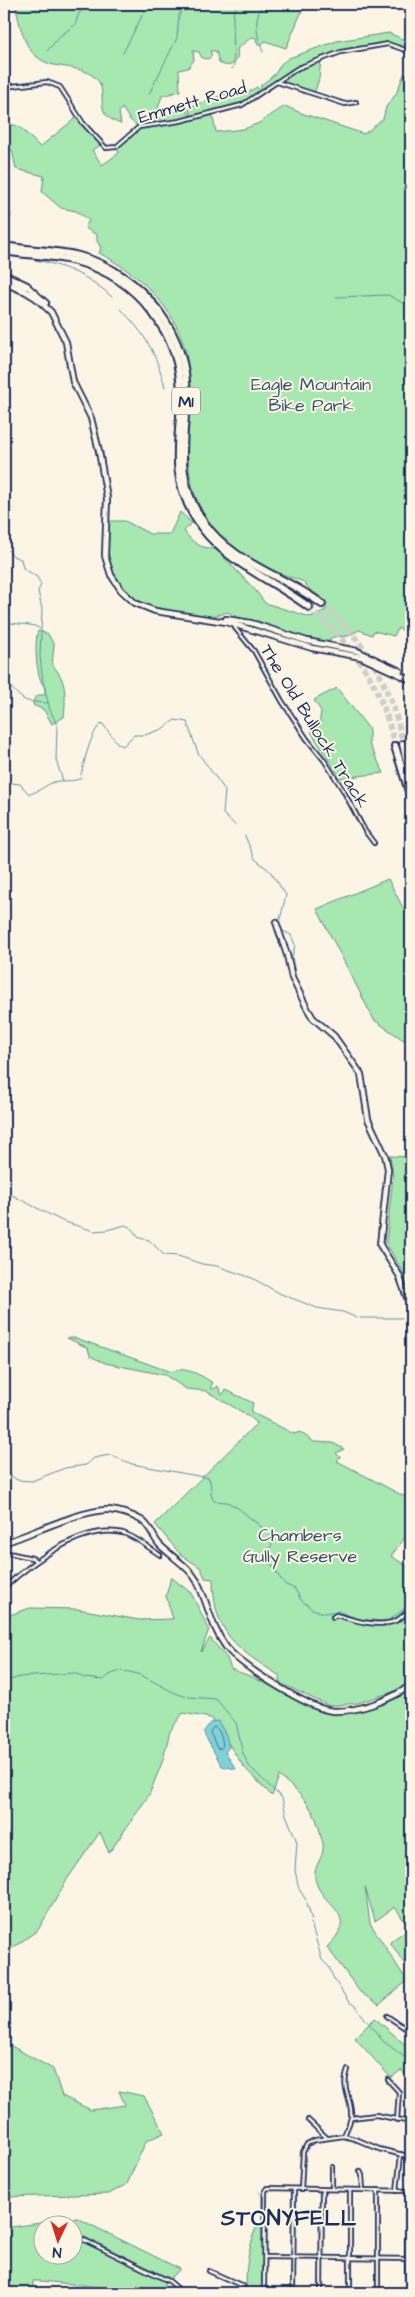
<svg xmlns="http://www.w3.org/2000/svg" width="415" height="2297" font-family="'Architects Daughter',sans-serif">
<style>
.green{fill:#a7e7b0;stroke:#618b87;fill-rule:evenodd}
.water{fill:#81d2d8;stroke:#5891a7}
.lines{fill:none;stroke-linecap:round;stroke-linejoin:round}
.shore{stroke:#44708f;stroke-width:1}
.stream{stroke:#5891a7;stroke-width:1}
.highway-tunnel{stroke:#cfcdca;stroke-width:6;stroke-dasharray:6 3;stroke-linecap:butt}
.street-casing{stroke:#1b2f5e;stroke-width:6}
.secondary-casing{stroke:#1b2f5e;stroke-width:8}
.highway-casing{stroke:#1b2f5e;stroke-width:10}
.street{stroke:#fcf5e5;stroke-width:2.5}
.secondary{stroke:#fcf5e5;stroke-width:4.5}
.highway{stroke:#fcf5e5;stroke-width:6}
.labels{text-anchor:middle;stroke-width:4;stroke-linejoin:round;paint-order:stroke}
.shield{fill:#fcf5e5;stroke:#5e6a86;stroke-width:1}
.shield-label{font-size:16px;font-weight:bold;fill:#1b2f5e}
.street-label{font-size:18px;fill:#1b2f5e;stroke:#fcf5e5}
.park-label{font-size:18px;fill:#37546e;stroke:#fcf5e5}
.district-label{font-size:22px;font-weight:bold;letter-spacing:1px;fill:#1b2f5e;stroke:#fcf5e5}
</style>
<rect width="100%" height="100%" fill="#fcf5e5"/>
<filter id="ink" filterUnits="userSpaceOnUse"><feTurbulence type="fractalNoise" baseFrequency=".02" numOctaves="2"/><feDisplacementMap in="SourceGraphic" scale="10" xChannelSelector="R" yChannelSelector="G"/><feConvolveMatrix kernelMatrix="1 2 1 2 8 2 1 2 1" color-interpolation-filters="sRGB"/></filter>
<g filter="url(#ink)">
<!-- green -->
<g class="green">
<path d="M15 4H305L286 48 265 41 261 46 257 43 256 38 252 37 237 49C240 61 232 70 219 63L216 51H210L212 56 208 59 202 58 199 52 193 51 194 60 188 68 179 70 180 91 162 96 156 114 157 125H160L158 119 185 107 191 118 192 117 188 107C207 102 226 90 245 94L257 87 262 93 260 95 242 105 212 113 216 132 244 129 259 123 285 106 301 113 364 134 383 119 386 107 396 94 404 74 411 77V634L398 628 394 636 374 631 372 635 359 630 348 636 333 637 327 642 315 643 271 629 259 621 245 620 227 612C212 619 199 616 183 613 122 605 104 581 108 521H125L150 534H170L180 512 192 523 184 531C193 544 201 548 216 549L256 591 265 603 310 617 326 610V603C319 595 309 591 304 582 286 575 255 566 240 556 230 549 222 539 214 529 181 488 187 440 188 391 188 379 188 365 186 353 175 306 139 274 99 253L101 248 97 241V235L85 228 89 220 76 211 61 208 42 192 44 176 16 169 12 150H4V122L20 127 40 147 78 116 101 143 98 147 92 150 102 165 119 153 116 147 139 127 130 120 122 108 119 112 121 124C88 113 113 90 93 76 84 69 71 68 60 66 25 62 22 33 15 4Z"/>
<path d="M389 33 411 43V52L388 44 341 52 321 59 319 79 314 94 277 82 264 92 260 86 275 74 281 64 289 58 337 41Z"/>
<path d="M38 631 48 634 54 645 52 665C67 679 66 697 64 717L52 724 44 710 33 705 34 699 38 695H45V687C36 680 34 642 38 631Z"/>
<path d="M337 688 369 729V744L384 773 340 778 311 732 319 727 321 711 314 700Z"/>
<path d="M388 879 411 923V1045L374 1020 317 909Z"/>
<path d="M390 1156 411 1157V1302L403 1272 386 1243 393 1176Z"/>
<path d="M67 1338H76L171 1372C185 1365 202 1376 213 1383L210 1388 214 1389 218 1386 222 1395 226 1390 253 1403 251 1412 294 1434 300 1432 314 1442 333 1443 344 1449 336 1453 340 1457 337 1461 411 1500V1530L391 1556 411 1569V1683L405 1688 358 1703 329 1706 280 1683V1676C238 1650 213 1634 213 1579L205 1578 201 1568 180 1554 155 1524 257 1423 249 1416 206 1391 186 1389 165 1375 105 1363 90 1356 88 1348Z"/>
<path d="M171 1577 191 1593 209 1629 201 1652 210 1638 227 1658 231 1669 252 1677 328 1713 361 1709 411 1691V1974L390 1942 409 1928 395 1907 375 1921 365 1887 370 1923 407 1981 379 2005 360 1992 327 1947C360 1915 327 1909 317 1885 310 1868 322 1862 323 1849 324 1845 322 1840 321 1837 316 1808 301 1794 279 1776L272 1796 244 1767 211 1718 183 1713 170 1731 163 1760 149 1795 109 1853 100 1832 68 1878 38 1930 4 1954V1617L30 1608 78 1609 139 1620 173 1619 166 1596Z"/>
<path d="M375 2018 411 2050V2081L401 2070 391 2078 355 2038Z"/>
<path d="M4 2042 53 2069 62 2096 91 2110 125 2105 119 2091 144 2096 164 2133 146 2141 127 2184 109 2194 4 2197Z"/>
<path d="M77 2218 180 2269 161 2288 160 2293H143L139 2291 41 2281H33V2293H4V2228ZM42 2224H72V2254H42Z"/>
<path d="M256 2227 263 2228 262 2293H247C244 2269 249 2250 256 2227Z"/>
</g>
<!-- water -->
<path class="water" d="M218 1721 226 1735 229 1747 225 1752 236 1769 222 1766 205 1736 204 1731 211 1722Z"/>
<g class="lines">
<!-- shore -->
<path class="shore" d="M214 1727C220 1728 222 1739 223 1745L220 1749 217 1748 210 1732Z"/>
<!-- stream -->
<g class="stream">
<path d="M82 4 89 6 145 10 169 7 184 8"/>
<path d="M224 4 241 5"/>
<path d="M263 4H266"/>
<path d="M187 7 198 4"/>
<path d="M47 51 61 35 75 25 79 13 87 7"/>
<path d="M263 52C257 37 252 17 264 4"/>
<path d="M123 53 145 10"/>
<path d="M232 69 234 65 233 18 234 10 238 5"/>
<path d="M149 94 177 38 179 15 184 8"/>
<path d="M35 260C64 265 91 277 112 297"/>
<path d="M336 297 388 295 403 303H411"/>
<path d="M121 309C146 336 155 350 165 387"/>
<path d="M4 545 13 556 21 559 23 568 37 577 41 585 38 591 42 609 40 656 43 682 50 710 57 725 56 760 63 781"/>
<path d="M4 621C14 626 33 622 40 629"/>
<path d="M4 682C11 686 16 694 23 699 30 703 40 702 48 703"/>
<path d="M81 775C85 760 90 733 102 723L118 744 123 746 134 735H145L162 729 175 720 187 722 198 753 225 790 223 814 235 825"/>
<path d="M4 782 20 784 29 794C39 792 45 785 54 782 63 779 73 783 81 778"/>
<path d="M245 836 255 859 270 871 286 895 279 924"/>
<path d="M281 930 291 935 295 945 292 957 297 983"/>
<path d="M353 1059 362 1072"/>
<path d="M364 1076 367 1099"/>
<path d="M4 1191 62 1221 94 1231 107 1230 125 1225 131 1228 139 1238 149 1240 164 1255 178 1256 202 1264 217 1266 252 1278 281 1294 317 1308 343 1312 357 1318"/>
<path d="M383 1201 377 1241 386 1259"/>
<path d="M402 1288 407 1306"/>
<path d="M360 1318H411"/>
<path d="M4 1470 17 1480 32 1481 65 1468 86 1465 94 1458 110 1455 132 1464 209 1478C212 1486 209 1493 214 1501L227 1502 238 1508 270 1534 272 1545 267 1551V1557L280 1578 286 1585 295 1589 301 1600 312 1609 324 1613 338 1611 357 1619 382 1621 389 1620 411 1604"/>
<path d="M4 1682 20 1677 74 1673 84 1678 103 1680C128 1656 158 1689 184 1696 194 1698 206 1698 216 1699L236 1723 243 1754 249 1766 282 1798 286 1815 297 1842 295 1870 299 1889 306 1900"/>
<path d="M307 1903 312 1920"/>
<path d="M311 1923 322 1960 329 1967 334 1979 348 2001 355 2006 383 2041 411 2062"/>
<path d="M259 2192 262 2195V2243"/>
</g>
<!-- highway-tunnel -->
<g class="highway-tunnel">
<path d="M322 604C367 643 391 685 403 744"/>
<path d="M309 607C359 651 379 681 395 746"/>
</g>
<defs>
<g id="street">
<path d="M277 82 345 104 356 102"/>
<path d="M4 87 47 82 60 87 83 123 106 148 116 147 139 127 180 121 242 105 298 68 341 52 388 44 411 52"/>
<path d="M4 212 8 215"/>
<path d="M234 624 235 628 254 651 282 701 307 739 324 760 343 790 365 831 374 843"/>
<path d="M4 1552 32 1558 36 1561"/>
<path d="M4 1588C31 1563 83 1523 123 1533 136 1537 149 1548 160 1555"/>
<path d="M333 1617 336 1615C353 1620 378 1628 395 1621 401 1619 406 1612 411 1609"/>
<path d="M410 1981 411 1982"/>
<path d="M387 2016 411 2032"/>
<path d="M388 2080 399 2092 397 2120"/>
<path d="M351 2118 376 2115 411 2122"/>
<path d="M308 2120 327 2138"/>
<path d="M344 2136C346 2130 350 2123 351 2117 353 2098 340 2091 348 2070"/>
<path d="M360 2171 362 2175 363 2190"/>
<path d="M332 2189V2167"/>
<path d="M301 2190 303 2152 307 2144 315 2140 344 2136 358 2140 379 2149 411 2157"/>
<path d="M378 2190V2293"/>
<path d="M397 2191 401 2154"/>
<path d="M72 2234 169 2281 183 2293"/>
<path d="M265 2257 411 2259"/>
<path d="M209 2271 243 2286 244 2293"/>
<path d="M264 2293 265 2191 267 2188 411 2191"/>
<path d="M293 2293 294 2189"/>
<path d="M321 2293 322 2190"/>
<path d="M350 2293V2190"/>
<path d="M407 2293 408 2191"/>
</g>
<g id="secondary">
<path d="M27 286 46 303"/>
<path d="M23 290 36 298 51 312 66 342 73 382 91 418 99 451 107 498 105 556 111 575 121 590 135 603 155 611 226 622 312 648 361 657 411 680"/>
<path d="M226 619 251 623 307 641 357 651 400 671"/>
<path d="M276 922 287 955 292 978 307 1008 313 1018 334 1036 361 1074 368 1119 385 1155 388 1169 380 1245 399 1275 411 1309"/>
<path d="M4 1543C29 1535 86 1508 109 1510 119 1511 132 1515 141 1520 151 1526 152 1536 159 1544 170 1556 189 1566 197 1581 208 1603 211 1627 226 1647 241 1666 309 1709 333 1711 358 1712 391 1700 411 1685"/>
</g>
<g id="highway">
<path d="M4 246C29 251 54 249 79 256 142 273 192 336 186 403 183 447 176 481 202 520 232 564 282 574 322 604"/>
<path d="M4 251C27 255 52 255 75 261 138 277 183 335 181 401 179 445 170 474 194 516 220 561 269 577 309 607"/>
<path d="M4 275 27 286"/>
<path d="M4 282 23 290"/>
<path d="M403 744 411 779"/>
<path d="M395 746 411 798"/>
</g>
</defs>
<!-- street casing -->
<use href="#street" class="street-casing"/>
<!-- secondary casing -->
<use href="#secondary" class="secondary-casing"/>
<!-- highway casing -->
<use href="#highway" class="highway-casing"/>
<!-- street -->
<use href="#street" class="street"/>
<!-- secondary -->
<use href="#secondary" class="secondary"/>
<!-- highway -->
<use href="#highway" class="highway"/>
</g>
</g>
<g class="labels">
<!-- shield labels -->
<rect class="shield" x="172" y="387.5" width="28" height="27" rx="4"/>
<g class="shield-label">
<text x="186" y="407">M1</text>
</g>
<!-- street labels -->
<g class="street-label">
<text transform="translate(192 102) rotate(-16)" y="6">Emmett Road</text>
<text transform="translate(315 726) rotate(58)" y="6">The Old Bullock Track</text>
</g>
<!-- park labels -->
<g class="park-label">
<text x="311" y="390">Eagle Mountain<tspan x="311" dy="21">Bike Park</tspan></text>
<text x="300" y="1541">Chambers<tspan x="300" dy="21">Gully Reserve</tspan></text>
</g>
<!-- district labels -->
<g class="district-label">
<text x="289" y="2225">STONYFELL</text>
</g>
</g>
<!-- margin -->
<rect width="415" height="2297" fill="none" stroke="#fcf5e5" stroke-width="20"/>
<rect x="10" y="10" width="395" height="2277" fill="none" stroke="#1b2f5e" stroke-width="2" filter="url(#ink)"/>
<!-- north arrow -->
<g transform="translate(58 2240) rotate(184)"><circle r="24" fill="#fcf5e5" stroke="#a2a6af"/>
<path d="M0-4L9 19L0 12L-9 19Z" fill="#c8321e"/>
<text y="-8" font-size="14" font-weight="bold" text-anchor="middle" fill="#1b2f5e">N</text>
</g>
</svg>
